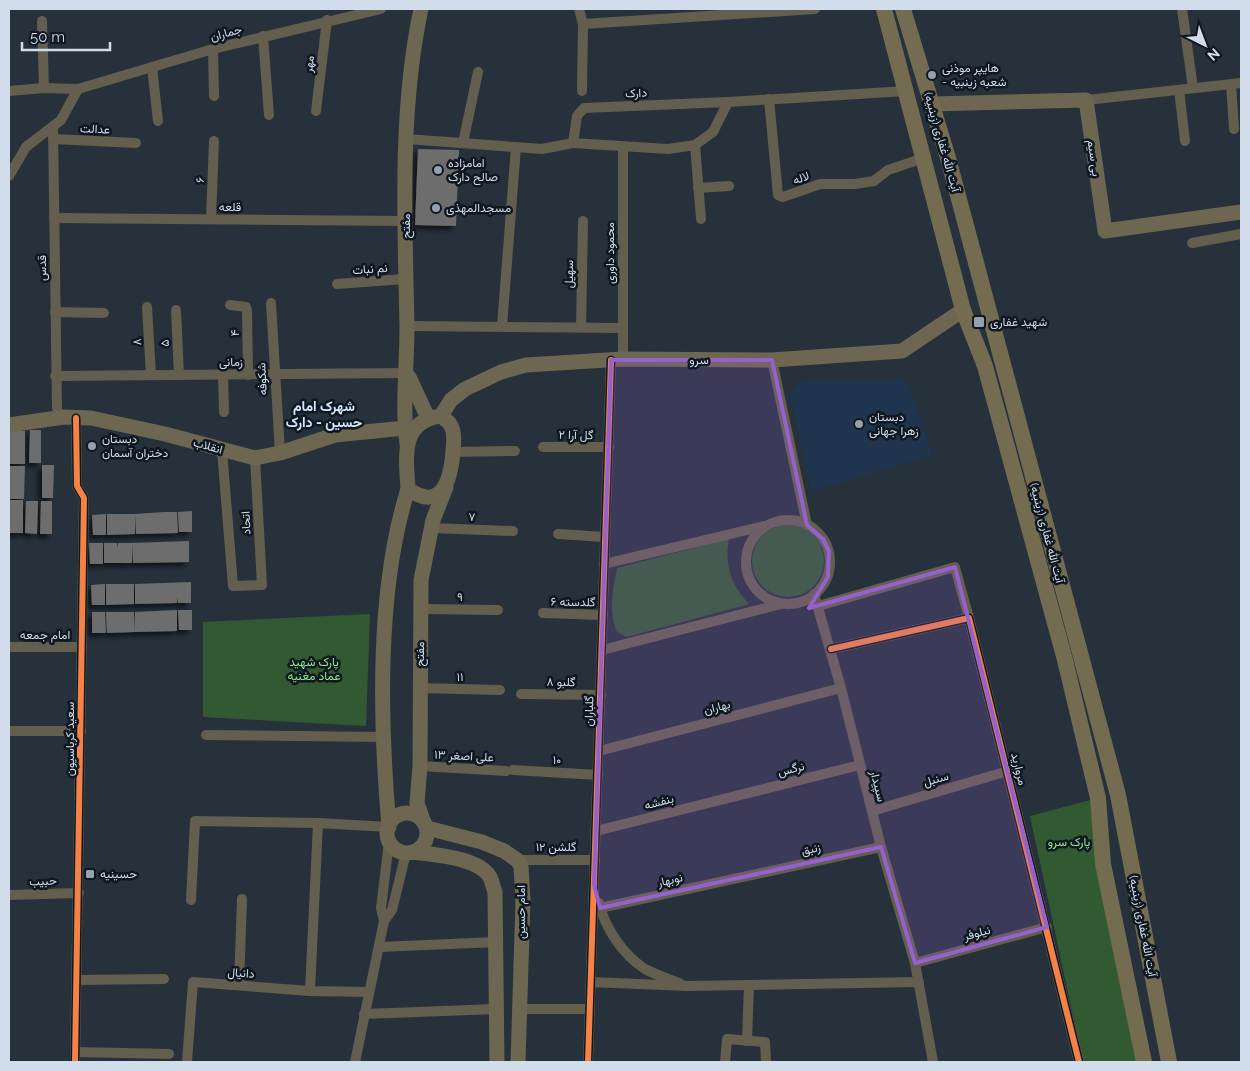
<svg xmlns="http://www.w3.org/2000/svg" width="1250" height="1071" font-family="Raleway,Vazirmatn,sans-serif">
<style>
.built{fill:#1e354d}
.green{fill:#315a32}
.building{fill:#6c6d6c;filter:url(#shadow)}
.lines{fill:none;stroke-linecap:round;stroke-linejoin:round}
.street{stroke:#635e4e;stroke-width:10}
.secondary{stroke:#6d6751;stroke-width:15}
.primary{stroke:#736c50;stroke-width:16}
.cycleway-casing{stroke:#0f1821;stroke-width:9}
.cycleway{stroke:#f48246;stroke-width:6}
.marked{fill:#9561cc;fill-opacity:0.2;stroke:#9561cc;stroke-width:4;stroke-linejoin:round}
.poi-dot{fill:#95a1ae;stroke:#0f1821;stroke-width:2}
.labels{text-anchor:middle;stroke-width:5;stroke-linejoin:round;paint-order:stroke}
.street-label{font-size:12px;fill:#d1ddeb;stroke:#0f1821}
.poi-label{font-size:12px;fill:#d1ddeb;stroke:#0f1821;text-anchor:start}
.park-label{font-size:12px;fill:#92eb8b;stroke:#0f1821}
.neighbourhood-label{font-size:14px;font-weight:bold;fill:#d3e7fd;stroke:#0f1821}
</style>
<defs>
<filter id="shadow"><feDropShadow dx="-4" dy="4" stdDeviation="2.5" flood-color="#0009"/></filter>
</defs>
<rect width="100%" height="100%" fill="#26313c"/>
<!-- built -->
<path class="built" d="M897 379 909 385 932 455 812 492 789 393 799 382Z"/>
<!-- green -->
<g class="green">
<circle cx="788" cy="561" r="36"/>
<path d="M729 539C724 566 732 585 749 604L627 637 617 632C608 610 613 591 617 568Z"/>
<path d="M370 614 366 726 203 717V622Z"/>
<path d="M1098 798 1144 1062H1083L1030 816Z"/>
</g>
<!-- building -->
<g class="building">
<path d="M418 149 459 150 456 226 415 225Z"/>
<path d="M30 430H41V463H29Z"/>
<rect x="9" y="431" width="16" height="33"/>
<path d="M42 465H54L53 498H42Z"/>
<path d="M9 466H25L24 499H9Z"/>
<rect x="9" y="500" width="14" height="33"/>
<path d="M26 501H38L37 534 25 533Z"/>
<path d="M41 501H52V534H40Z"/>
<path d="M192 511V532H179L178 512Z"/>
<path d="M164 512H177L178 533 136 534 135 514Z"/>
<path d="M106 514V535H93L92 515Z"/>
<path d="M107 514H135V534L107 535Z"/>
<path d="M189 541V562L133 563 132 543Z"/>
<path d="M89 543H103V564H90Z"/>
<path d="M104 543H117L118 548V543H132V563H104Z"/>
<path d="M191 582V603H178L177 597V603L135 604V584Z"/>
<path d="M105 584V605H92L91 585Z"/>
<path d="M106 584H134V604L106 605Z"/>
<path d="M177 610V631L135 632V612Z"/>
<path d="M178 610H192V630H179Z"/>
<path d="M92 612H105L106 633H92Z"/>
<path d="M106 612H134L135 632 107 633Z"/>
</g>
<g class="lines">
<!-- street -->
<g class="street">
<path d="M579 9 583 24 582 91"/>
<path d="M1182 9 1193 88"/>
<path d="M42 21 44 88"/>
<path d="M583 24 815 9"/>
<path d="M263 36 269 115"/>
<path d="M213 49 214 96"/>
<path d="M152 67 158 121"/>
<path d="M1231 84 1234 129"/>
<path d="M1179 90 1185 141"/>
<path d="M9 91 44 88 78 89 213 49 381 9"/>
<path d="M769 99 778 195 783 197 820 184H855L874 181 888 170 924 158"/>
<path d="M1086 100 1241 83"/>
<path d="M316 111 327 20"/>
<path d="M53 127 57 408"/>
<path d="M53 139 136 143"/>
<path d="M407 139 542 149 573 143 668 149 695 145 713 132 728 102"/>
<path d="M463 143 478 72"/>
<path d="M573 143 577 116 584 108 728 102 906 91"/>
<path d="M695 145 701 219"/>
<path d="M9 176 26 147 61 120 78 89"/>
<path d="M698 188 729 186"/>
<path d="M54 218 406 221"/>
<path d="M211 219 214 141"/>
<path d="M1192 243 1241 234"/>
<path d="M337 284 405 279"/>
<path d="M271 303 280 453"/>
<path d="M230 305 246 307 247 310 248 375"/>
<path d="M147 307 151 375"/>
<path d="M176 310 179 375"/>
<path d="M55 312 104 313"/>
<path d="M407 326 623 328"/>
<path d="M502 326 516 147"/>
<path d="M581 327 583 221"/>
<path d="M623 359V148"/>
<path d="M772 360 807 525"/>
<path d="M223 375 224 412"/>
<path d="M55 376 407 373"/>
<path d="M543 447H609"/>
<path d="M222 450 233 586 262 585 255 458"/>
<path d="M453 452 515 451"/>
<circle cx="788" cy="562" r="42"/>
<path d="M431 528 513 531"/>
<path d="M558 534 605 537"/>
<path d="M604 564 764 526"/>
<path d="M814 594 841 688 881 847 915 963 933 1062"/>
<path d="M818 606 955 567 969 618"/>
<path d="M421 609 498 610"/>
<path d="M543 613 603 615"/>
<path d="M9 647H82"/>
<path d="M831 649 969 618 1079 1062"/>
<path d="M602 650 781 604"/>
<path d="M419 688 500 690"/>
<path d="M521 694 601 695"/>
<path d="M9 731H81"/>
<path d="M206 735 384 737"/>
<path d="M599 751 841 688"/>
<path d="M420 766 506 771"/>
<path d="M513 770 598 775"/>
<path d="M872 811 1008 771"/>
<path d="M596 831 860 765"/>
<path d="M517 860H595"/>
<path d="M9 895 79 893"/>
<path d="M191 900 195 821 318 823"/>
<path d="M599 903C605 928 623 955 645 969 656 975 670 979 681 984"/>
<path d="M600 908 881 847"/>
<path d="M384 921 392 910 406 853"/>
<path d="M379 947 496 942"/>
<path d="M915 963 1047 927"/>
<path d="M77 980 164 979"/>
<path d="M591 982 687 986 919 982"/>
<path d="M239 985 242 899"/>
<path d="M310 991 318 823 389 827"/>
<path d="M518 1009H590"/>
<path d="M364 1014 497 1009"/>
<path d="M747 1041 749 985"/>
<path d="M75 1052 169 1054"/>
<path d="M75 1062 84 498 77 486 76 418"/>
<path d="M187 1062 193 982 310 991 368 992"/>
<path d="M355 1062 384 921 381 908 389 842"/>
<path d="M588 1062 611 360"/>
<path d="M725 1062 727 1039 765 1042 766 1062"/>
</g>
<!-- secondary -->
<g class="secondary">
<path d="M932 104 1086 100 1105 231 1241 212"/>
<path d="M409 377 428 418"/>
<path d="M441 416 451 400 465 389 501 372 526 365 623 359 772 360 902 351 963 310"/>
<path d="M441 416C444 419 448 421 450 424 455 431 454 443 453 451 451 479 442 513 408 489 406 457 400 421 441 416Z"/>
<path d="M9 425 64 417 91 418 165 434 255 458 280 453 335 435 405 428"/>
<path d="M407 444C402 406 407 366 407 327 405 222 399 112 421 9"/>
<circle cx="407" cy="833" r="20"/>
<path d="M424 823 417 803 420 766 421 580 433 520 446 487"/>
<path d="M389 827C380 722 376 591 408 489"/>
<path d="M427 828 482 842 504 851 517 860 521 866 523 901 518 1062"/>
<path d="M413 852C434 855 478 857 490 877 492 881 493 887 495 892L497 1062"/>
</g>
<!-- primary -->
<g class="primary">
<path d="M884 9 963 310 985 366 1065 660 1098 798 1103 864 1144 1062"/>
<path d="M903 9 948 158 1118 795 1169 1062"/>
</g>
<defs>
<g id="cycleway">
<path d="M831 649 969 618 1079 1062"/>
<path d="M75 1062 84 498 77 486 76 418"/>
<path d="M588 1062 611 360"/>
</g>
</defs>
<!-- cycleway casing -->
<use href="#cycleway" class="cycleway-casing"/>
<!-- cycleway -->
<use href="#cycleway" class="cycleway"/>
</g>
<!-- marked area -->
<path class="marked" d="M611 360H772L807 525 823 539 829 551 828 577 809 608 955 567 1047 927 915 963 881 847 600 908 594 885Z"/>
<!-- markers -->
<g class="poi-dot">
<circle cx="932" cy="75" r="5"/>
<circle cx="438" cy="170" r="5"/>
<circle cx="436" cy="208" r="5"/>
<rect x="973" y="316" width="12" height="12" rx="2.5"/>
<circle cx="859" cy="424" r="5"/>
<circle cx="92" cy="446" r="5"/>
<rect x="85" y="869" width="10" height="10" rx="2.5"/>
</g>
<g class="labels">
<!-- street labels -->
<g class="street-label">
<text transform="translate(226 33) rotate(-15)" y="4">جماران</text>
<text transform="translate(309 64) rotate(-83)" y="4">مهر</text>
<text transform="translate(636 93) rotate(-2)" y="4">دارک</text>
<text transform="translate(95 129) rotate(3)" y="4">عدالت</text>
<text transform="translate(942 142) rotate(74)" y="4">آیت الله غفاری (زینبیه)</text>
<text transform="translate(1094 158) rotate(82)" y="4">بی سیم</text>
<text transform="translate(801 178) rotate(-19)" y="4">لاله</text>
<text transform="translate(200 180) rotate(-88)" y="4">۶</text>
<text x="230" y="211">قلعه</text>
<text transform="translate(406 226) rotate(-90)" y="4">مفتح</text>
<text transform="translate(610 253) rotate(-90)" y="4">محمود داوری</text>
<text transform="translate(42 268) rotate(-90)" y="4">قدس</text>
<text transform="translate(370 269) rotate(-4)" y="4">نم نبات</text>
<text transform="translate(569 274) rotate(-89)" y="4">سهیل</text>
<text transform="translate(235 333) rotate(-91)" y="4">۴</text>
<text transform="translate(137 342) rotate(-93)" y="4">۸</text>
<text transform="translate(165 343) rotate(-92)" y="4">۵</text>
<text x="699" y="364">سرو</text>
<text x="231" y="366">زمانی</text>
<text transform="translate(262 379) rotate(-93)" y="4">شکوفه</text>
<text transform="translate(576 435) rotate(1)" y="4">گل آرا ۲</text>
<text transform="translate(208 446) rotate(16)" y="4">انقلاب</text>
<text transform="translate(472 517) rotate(2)" y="4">۷</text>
<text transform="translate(246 523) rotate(-93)" y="4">اتحاد</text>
<text transform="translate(1047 533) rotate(75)" y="4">آیت الله غفاری (زینبیه)</text>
<text transform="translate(460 597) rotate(1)" y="4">۹</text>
<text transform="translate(573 602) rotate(1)" y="4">گلدسته ۶</text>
<text x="45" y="639">امام جمعه</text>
<text transform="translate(420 654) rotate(-89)" y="4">مفتح</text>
<text transform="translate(460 677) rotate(1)" y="4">۱۱</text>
<text transform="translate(561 682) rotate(1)" y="4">گلبو ۸</text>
<text transform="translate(717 707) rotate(-14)" y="4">بهاران</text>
<text transform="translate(589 711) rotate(-88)" y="4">گلباران</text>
<text transform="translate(70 739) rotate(-90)" y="4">سعید کرباسیون</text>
<text transform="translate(464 756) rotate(3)" y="4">علی اصغر ۱۳</text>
<text transform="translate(557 760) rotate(3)" y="4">۱۰</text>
<text transform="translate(791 769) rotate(-14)" y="4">نرگس</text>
<text transform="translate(1019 769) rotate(76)" y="4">مروارید</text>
<text transform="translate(936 779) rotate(-16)" y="4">سنبل</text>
<text transform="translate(878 786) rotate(76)" y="4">سپیدار</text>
<text transform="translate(659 802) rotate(-14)" y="4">بنفشه</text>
<text x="556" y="851">گلشن ۱۲</text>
<text transform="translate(811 849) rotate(-12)" y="4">زنبق</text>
<text transform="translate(670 880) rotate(-13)" y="4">نوبهار</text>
<text transform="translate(43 881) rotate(-2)" y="4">حبیب</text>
<text transform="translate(521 912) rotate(-90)" y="4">امام حسین</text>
<text transform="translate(1143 926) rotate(79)" y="4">آیت الله غفاری (زینبیه)</text>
<text transform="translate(977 933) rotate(-15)" y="4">نیلوفر</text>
<text transform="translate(241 973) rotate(4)" y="4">دانیال</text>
</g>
<!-- poi labels -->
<g class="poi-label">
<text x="942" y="72">هایپر موذنی<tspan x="942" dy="14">- شعبه زینبیه</tspan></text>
<text x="448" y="167">امامزاده<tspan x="448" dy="14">صالح دارک</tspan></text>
<text x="446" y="212">مسجدالمهذی</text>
<text x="990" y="326">شهید غفاری</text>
<text x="869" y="421">دبستان<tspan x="869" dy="14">زهرا جهانی</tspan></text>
<text x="102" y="443">دبستان<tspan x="102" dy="14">دختران آسمان</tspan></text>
<text x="100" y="878">حسینیه</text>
</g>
<!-- park labels -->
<g class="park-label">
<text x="314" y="666">پارک شهید<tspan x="314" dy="14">عماد مغنیه</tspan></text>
<text x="1069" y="846">پارک سرو</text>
</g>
<!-- neighbourhood labels -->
<g class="neighbourhood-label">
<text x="324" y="411">شهرک امام<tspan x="324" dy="16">حسین - دارک</tspan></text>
</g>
</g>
<!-- border -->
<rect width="1250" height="1071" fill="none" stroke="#d1ddeb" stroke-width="20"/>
<!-- north arrow -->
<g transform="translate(1205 45) rotate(138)" stroke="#0f1821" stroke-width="4" paint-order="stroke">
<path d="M0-4L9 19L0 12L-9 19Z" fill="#d1ddeb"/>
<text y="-8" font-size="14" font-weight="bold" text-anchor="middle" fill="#d1ddeb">N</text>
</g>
<!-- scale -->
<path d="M22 42v8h88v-8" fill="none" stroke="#d1ddeb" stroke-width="2.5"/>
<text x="30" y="42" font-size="15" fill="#d1ddeb" stroke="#0f1821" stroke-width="4" paint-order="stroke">50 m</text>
</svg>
